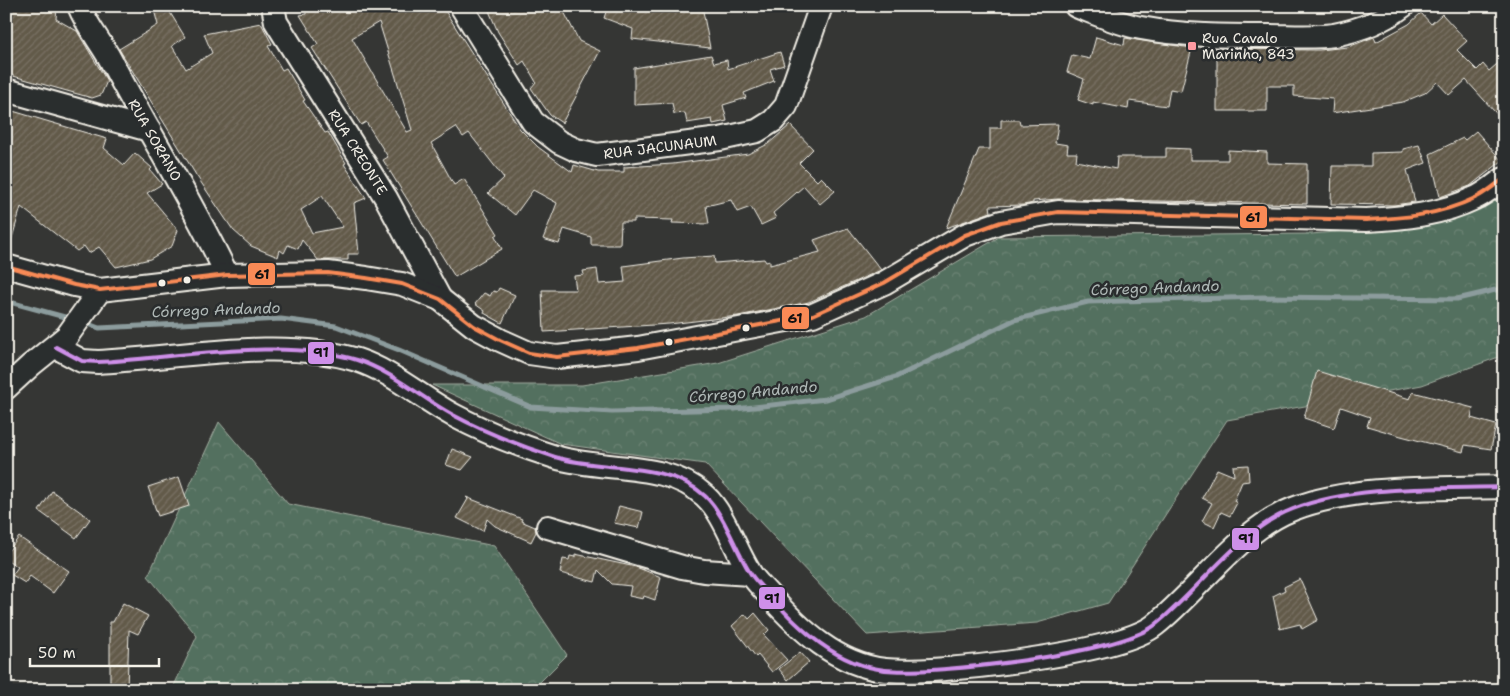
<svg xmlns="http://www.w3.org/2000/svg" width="1510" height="696" font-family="'Shantell Sans',sans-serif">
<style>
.forest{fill:url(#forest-crowns);stroke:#a4b0a3}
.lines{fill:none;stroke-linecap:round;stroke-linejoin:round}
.stream{stroke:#8c9c9d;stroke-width:5}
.building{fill:url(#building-hatch);stroke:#f4f1e8;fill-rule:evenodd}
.minor-casing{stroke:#f4f1e8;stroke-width:26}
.minor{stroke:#2a2d2e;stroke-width:22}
.bus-1-casing{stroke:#2a2d2e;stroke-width:8}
.bus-2-casing{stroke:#2a2d2e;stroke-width:8}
.bus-1{stroke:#f98a56;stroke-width:4}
.bus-2{stroke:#ce8fe9;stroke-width:4}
.poi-dot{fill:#ff9aa2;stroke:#2a2d2e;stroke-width:2}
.bus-dot{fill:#f4f1e8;stroke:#2a2d2e;stroke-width:2}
.labels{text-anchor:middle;stroke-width:5;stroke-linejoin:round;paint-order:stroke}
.poi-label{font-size:14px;fill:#f4f1e8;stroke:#2a2d2e;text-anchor:start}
.street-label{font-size:14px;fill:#f4f1e8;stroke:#2a2d2e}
.water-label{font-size:15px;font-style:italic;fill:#afb8b6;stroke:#2a2d2e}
.line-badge{stroke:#2a2d2e;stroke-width:2}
.pale-badge-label{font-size:14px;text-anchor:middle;font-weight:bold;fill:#111}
</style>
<defs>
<pattern id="forest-crowns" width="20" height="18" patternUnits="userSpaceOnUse" patternTransform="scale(1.25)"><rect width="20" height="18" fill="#536f5e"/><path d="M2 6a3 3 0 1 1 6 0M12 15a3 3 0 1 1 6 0" fill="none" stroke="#6c8475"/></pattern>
<pattern id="building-hatch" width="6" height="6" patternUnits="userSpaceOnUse" patternTransform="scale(1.25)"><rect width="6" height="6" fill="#625a4a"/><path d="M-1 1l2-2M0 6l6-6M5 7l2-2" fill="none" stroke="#797264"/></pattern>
</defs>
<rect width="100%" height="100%" fill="#353634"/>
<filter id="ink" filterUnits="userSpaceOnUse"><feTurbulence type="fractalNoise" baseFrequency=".02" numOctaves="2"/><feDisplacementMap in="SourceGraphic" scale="10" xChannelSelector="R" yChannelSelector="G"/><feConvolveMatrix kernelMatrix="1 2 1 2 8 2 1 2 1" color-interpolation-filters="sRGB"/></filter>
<g filter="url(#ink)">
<!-- forest -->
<g class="forest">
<path d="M1504 190V355L1422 385 1227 420 1108 603 1037 623 867 635 705 464 561 444 432 385H582L718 363 866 316 999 237 1311 234 1419 225Z"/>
<path d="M219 422 288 504 494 546 567 655 532 690H172L197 636 148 576Z"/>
</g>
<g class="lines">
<!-- stream -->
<g class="stream">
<path d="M6 301 72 319"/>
<path d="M83 322 99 328 281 319 336 326 399 350 531 407 612 412 735 409 826 399 896 377 1014 320 1088 302 1263 297 1457 299 1504 288"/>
</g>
</g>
<!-- building -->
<g class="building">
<path d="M6 6H57L56 19 77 31 107 81 101 95 92 98 6 74Z"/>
<path d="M153 6H166L185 37 172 46 186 69 212 53 204 34 261 23 272 44 268 46 282 70 286 68 305 100 303 101 325 133 328 132 346 163 344 164 366 198 354 203 359 254H348V260H318L302 240 298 249 288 245 284 253 280 250 278 257 251 246 233 230 196 175 119 49 158 25ZM322 196 343 227 312 233 301 210Z"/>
<path d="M306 6H369V12L375 9 374 6H442L520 129 538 147 572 172 574 165 598 172H624V167L673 164 748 154 768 144 790 125 813 149 799 163 817 181 821 177 835 191 820 204 804 186 773 213 776 218 761 225 751 207 737 212 731 200 706 206 709 224 672 223 673 220 634 219V222H621L620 245H591V237L564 229 559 244 543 239 557 203 533 190 515 215 488 193 504 178 469 133 463 137 456 127 431 143 454 185 464 179 498 234 495 236 502 249 455 277 383 160 388 157 366 122 361 125 312 48 318 44 300 15 306 14ZM379 22 412 130 407 132 352 38Z"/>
<path d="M487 6H561L579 41 600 51 562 123 550 115 531 88 536 82 524 61 519 65 498 32Z"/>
<path d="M608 6H702L710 48 632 39 633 29 604 18Z"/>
<path d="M1421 13 1431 24 1442 14 1467 41 1457 50 1477 70 1483 64 1489 71 1504 58V122L1466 80 1449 95 1437 82 1425 93 1403 102 1332 113 1333 99 1294 96V86H1267V111H1217V49L1319 50 1348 47 1374 37 1376 42 1409 24Z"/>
<path d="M1096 37 1124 45 1125 38 1192 48 1181 91 1170 89 1167 106 1129 101 1128 109 1093 102V105L1078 100 1084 79 1067 72 1072 55 1090 59Z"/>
<path d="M780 52 784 65 770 69 774 81 744 93 746 98 723 105 727 121 713 124 712 119 687 123 685 113 674 114 672 103 634 105V68L711 55 714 63 727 60 728 69Z"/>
<path d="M6 109 107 139 104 148 124 165 135 153 152 168 150 170 162 184 147 193 178 230 172 246 150 259 116 267 99 247 89 253 84 246 77 251 21 207 10 245H6Z"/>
<path d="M1001 120H1019L1020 125 1058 124 1055 143 1068 145 1067 153H1077L1076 161 1116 169 1117 157H1166V148L1190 149V160H1228V150L1267 152V163L1307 164V204L1058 199 1033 201V203L1024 205 990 206 991 212 946 228 979 149H990V128H1001Z"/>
<path d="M1476 131 1502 161 1470 186 1440 197 1430 154 1463 138 1465 140Z"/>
<path d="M1419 145 1426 163 1407 170 1415 202 1394 205 1331 204 1332 166H1371V153L1403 152V149Z"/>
<path d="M848 228 881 270 809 302 738 316 669 324 544 332 542 290H576L574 276 584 275 583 271 597 269 599 284 625 282 623 266 683 258 714 256 715 263 764 259 766 262 770 261V265L820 252 814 240Z"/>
<path d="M499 288 515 295 502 323 484 313 485 311 475 304 484 293 490 296 493 291 497 292Z"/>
<path d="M1317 371 1410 399 1413 392 1473 408 1471 418 1496 425 1491 449 1465 445 1463 452 1401 436 1367 426 1370 417 1341 407 1334 428 1304 418Z"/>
<path d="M452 449 473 457 462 470 446 465Z"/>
<path d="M1248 465 1249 481 1242 482 1234 501 1237 503 1230 516 1221 512 1214 527 1202 521 1212 503 1202 498 1217 469 1234 476 1233 466Z"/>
<path d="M179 477 189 506 158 516 148 487Z"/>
<path d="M52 491 90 519 76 538 39 511Z"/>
<path d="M466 497 522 519 521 521 535 527 536 532 531 542 495 526 487 519 483 531 457 518 468 499Z"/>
<path d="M619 506 643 512 639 528 614 523Z"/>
<path d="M19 537 69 571 53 593 30 576 25 583 12 575 18 567 6 559V554Z"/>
<path d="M575 554 636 567 661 577 655 600 644 596 643 599 629 596 631 586 612 584 598 570 595 582 560 573 563 559 569 560 570 556 575 557Z"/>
<path d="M1300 579 1318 620 1302 629 1300 624 1280 629 1273 596 1285 590 1284 587Z"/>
<path d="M123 603 148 616 138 634 129 630 127 690H110V622H113Z"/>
<path d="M755 613 769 630 764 635 787 660 772 672 758 655 756 657 732 626 745 614 749 619Z"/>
<path d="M800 652 809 662 788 680 779 669Z"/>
</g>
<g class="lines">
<defs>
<g id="minor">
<path d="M79 6C87 26 100 41 110 59 148 132 192 201 227 275"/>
<path d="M273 6 276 22 386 198 440 299"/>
<path d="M461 6 533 122 559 142 576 150 597 155 720 139 757 131 773 121 786 106 821 6"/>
<path d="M1076 6C1097 14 1119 24 1141 28 1183 36 1226 36 1269 36 1290 36 1313 38 1334 35 1359 30 1382 22 1403 6"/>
<path d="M6 90 149 130"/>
<path d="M6 266 74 285 100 290 227 275 328 273 366 278 402 284 440 299 474 326 500 340 529 353 557 357 638 348 813 315 884 283 965 235 1001 222 1058 212 1366 220C1404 218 1440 215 1475 198 1485 194 1494 185 1504 179"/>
<path d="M56 347 82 361 98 362C175 358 285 337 357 360 393 372 420 397 453 415 485 432 520 446 555 457 603 472 666 460 705 496 724 513 735 549 749 571 754 580 762 587 769 595 799 629 837 665 885 670 934 675 1119 654 1155 625 1199 590 1240 529 1293 509 1354 485 1438 489 1504 487"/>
<path d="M6 388 31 365 67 336 100 290"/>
<path d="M548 527 682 567 704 571 750 574"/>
</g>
</defs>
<!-- minor casing -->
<use href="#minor" class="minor-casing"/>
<!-- minor -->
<use href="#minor" class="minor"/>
<defs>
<path id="bus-1" d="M6 266 74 285 100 290 227 275 328 273 366 278 402 284 440 299 474 326 500 340 529 353 557 357 638 348 813 315 884 283 965 235 1001 222 1058 212 1366 220C1404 218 1440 215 1475 198 1485 194 1494 185 1504 179"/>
<path id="bus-2" d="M56 347 82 361 98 362C175 358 285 337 357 360 393 372 420 397 453 415 485 432 520 446 555 457 603 472 666 460 705 496 724 513 735 549 749 571 754 580 762 587 769 595 799 629 837 665 885 670 934 675 1119 654 1155 625 1199 590 1240 529 1293 509 1354 485 1438 489 1504 487"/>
</defs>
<!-- bus-1 casing -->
<use href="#bus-1" class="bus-1-casing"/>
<!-- bus-2 casing -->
<use href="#bus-2" class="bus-2-casing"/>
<!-- bus-1 -->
<use href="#bus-1" class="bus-1"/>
<!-- bus-2 -->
<use href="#bus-2" class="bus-2"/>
</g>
</g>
<!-- markers -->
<rect class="poi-dot" x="1187" y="41" width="10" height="10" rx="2.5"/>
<g class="bus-dot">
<circle cx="187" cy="280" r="4.5"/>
<circle cx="162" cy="283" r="4.5"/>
<circle cx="746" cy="328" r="4.5"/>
<circle cx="669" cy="342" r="4.5"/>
</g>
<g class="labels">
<!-- poi labels -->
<g class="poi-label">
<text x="1202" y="43">Rua Cavalo<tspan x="1202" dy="16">Marinho, 843</tspan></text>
</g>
<!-- street labels -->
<g class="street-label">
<text transform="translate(155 140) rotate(60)" y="5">RUA SORANO</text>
<text transform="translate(660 147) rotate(-7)" y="5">RUA JACUNAUM</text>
<text transform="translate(358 152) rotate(58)" y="5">RUA CREONTE</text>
</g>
<!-- water labels -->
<g class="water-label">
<text transform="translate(1155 288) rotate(-2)" y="5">Córrego Andando</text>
<text transform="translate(216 310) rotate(-2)" y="5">Córrego Andando</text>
<text transform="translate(753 392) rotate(-5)" y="5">Córrego Andando</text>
</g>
</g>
<g class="line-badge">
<rect x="1239" y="205" width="29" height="24" rx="5" fill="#f98a56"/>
<rect x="247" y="262" width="29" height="24" rx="5" fill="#f98a56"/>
<rect x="781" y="306" width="29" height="24" rx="5" fill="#f98a56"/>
<rect x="307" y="341" width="28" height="24" rx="5" fill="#ce8fe9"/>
<rect x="1231" y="527" width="29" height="24" rx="5" fill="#ce8fe9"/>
<rect x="758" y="586" width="28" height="24" rx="5" fill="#ce8fe9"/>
</g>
<g class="pale-badge-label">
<text x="1253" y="222">61</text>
<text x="262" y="279">61</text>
<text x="795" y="323">61</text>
<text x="321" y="357">91</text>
<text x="1246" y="543">91</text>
<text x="772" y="603">91</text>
</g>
<!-- margin -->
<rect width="1510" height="696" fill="none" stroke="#2a2d2e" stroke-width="25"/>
<rect x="12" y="12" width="1485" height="671" fill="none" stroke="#f4f1e8" stroke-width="2" filter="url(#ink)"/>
<!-- scale -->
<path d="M30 658v8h129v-8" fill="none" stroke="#f4f1e8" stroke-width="2.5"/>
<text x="38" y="658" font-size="15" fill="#f4f1e8" stroke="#2a2d2e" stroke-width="4" paint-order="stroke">50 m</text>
</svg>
